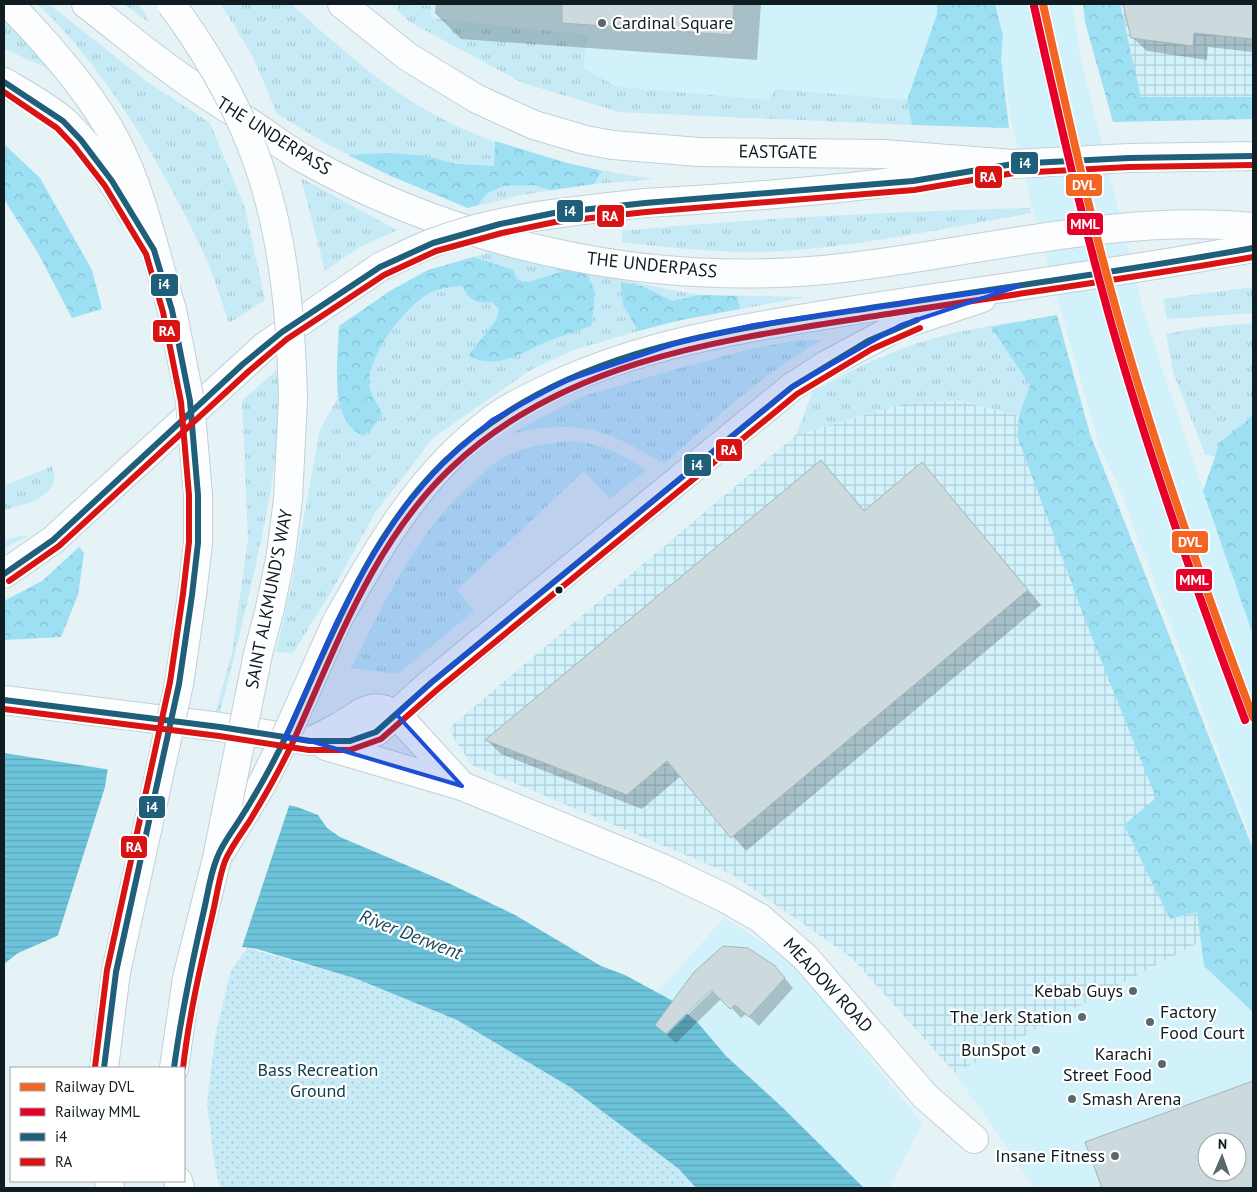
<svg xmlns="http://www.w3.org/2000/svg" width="1257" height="1192" font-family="'PT Sans',sans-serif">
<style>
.built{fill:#d1f1fb;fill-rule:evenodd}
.industrial{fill:url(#industrial-grid)}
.grass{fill:url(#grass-tufts)}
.forest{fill:url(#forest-crowns)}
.park{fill:url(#park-dots)}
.water{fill:url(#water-rules)}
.pier{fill:#e5f2f6}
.shadow{fill:#0003;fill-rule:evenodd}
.building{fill:#ccd9dd;stroke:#a7b4b7;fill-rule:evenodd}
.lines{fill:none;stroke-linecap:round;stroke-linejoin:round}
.street-casing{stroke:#c3d0d4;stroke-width:30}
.primary-casing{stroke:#c3d0d4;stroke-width:30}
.street{stroke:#fbfdfe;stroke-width:28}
.primary{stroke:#fbfdfe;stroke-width:28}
.primary-bridge-casing{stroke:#c3d0d4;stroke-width:30;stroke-linecap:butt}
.primary-bridge{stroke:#fbfdfe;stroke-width:28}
.bus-1-casing{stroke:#fff;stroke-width:10}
.bus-2-casing{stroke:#fff;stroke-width:10}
.bus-1{stroke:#1f5f7a;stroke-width:6}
.bus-2{stroke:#d81313;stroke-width:6}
.rail-1-casing{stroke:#fff;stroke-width:11}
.rail-2-casing{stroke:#fff;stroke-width:11}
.rail-1{stroke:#f26522;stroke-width:8}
.rail-2{stroke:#e4002b;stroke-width:8}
.marked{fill:#1d4ed8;fill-opacity:0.2;stroke:#1d4ed8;stroke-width:4;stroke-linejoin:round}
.poi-dot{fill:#5a686c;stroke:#fff;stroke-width:2}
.bus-dot{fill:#0f1d22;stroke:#fff;stroke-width:2}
.labels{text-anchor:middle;stroke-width:4.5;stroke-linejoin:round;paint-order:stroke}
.poi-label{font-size:18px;fill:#0f1d22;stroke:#fff;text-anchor:end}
.street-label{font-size:18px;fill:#0f1d22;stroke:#fff}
.park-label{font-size:18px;fill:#0d414e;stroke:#fff}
.water-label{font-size:19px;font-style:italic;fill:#1b4c59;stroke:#fff}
.line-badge{stroke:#fff;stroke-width:2}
.badge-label{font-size:14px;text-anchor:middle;font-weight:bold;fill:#fff}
</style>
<defs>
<pattern id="industrial-grid" width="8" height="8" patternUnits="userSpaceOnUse" patternTransform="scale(1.25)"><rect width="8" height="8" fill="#d1f1fb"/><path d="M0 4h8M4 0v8" fill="none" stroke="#b2ced7"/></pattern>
<pattern id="grass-tufts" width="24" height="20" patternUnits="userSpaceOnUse" patternTransform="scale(1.25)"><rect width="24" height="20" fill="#c6ebf7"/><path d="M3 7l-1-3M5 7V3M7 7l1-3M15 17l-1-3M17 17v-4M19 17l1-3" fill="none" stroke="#a9c9d3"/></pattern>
<pattern id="forest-crowns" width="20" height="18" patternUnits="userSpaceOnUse" patternTransform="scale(1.25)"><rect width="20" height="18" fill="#9de0f3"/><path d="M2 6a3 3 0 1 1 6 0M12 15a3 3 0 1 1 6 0" fill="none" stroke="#86c0d0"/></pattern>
<pattern id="park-dots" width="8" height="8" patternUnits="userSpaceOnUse" patternTransform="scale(1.25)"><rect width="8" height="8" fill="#c6ebf7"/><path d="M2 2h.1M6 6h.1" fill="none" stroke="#a9c9d3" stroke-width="1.8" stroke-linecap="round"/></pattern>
<pattern id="water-rules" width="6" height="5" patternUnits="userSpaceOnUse" patternTransform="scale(1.25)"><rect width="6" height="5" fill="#6dc3da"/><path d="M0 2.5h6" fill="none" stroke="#5da7bb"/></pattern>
</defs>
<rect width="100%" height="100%" fill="#e5f2f6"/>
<!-- built -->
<g class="built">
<path d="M389 4H937V14L907 100 912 125 620 112 523 83 410 22Z"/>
<path d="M995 4H1072L1081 60 1142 305 1163 372 1253 635V844L1117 482 1099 445 1033 211 1012 125 1001 59 1003 36Z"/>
<path d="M724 918 793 962 922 1124 889 1188H864L781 1106 726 1056 698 1023 658 992Z"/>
<path d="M1201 941 1204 963 1253 1011V1188H1035L955 1073ZM1207 1142H1237V1172H1207Z"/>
</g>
<!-- industrial -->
<g class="industrial">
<path d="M1120 4H1253V97H1141Z"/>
<path d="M961 401 1019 416 1017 436 1157 798 1124 825 1170 919 1197 912 1201 941 955 1073 852 958 733 875 472 765 448 729 796 435 906 403Z"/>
</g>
<!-- grass -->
<g class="grass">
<path d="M38 4H49L146 81 210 123 245 208 265 300 229 323C221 300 214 276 204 254 164 168 107 70 38 4Z"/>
<path d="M124 4H139L150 23Z"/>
<path d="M221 4H291C339 47 390 94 449 122 512 154 584 169 654 179L594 184 522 195 468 208 391 176 329 145 277 114 253 57Z"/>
<path d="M400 4 431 6V18L588 35 583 68 617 87 769 100 775 89 907 100 912 125 620 112 523 83 410 22 397 10Z"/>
<path d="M4 18 52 70 4 49Z"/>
<path d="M301 178 397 230 358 248 325 271Z"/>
<path d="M1030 208 1032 213C954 227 875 243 796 250 739 255 679 249 622 242V231C758 218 893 212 1030 208Z"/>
<path d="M504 248 548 266 699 295 805 297 681 320 638 331 573 350 529 371 433 438 375 513 331 592 293 653 276 652 293 577 320 430 337 399 339 326 390 291 428 270Z"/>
<path d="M1253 287V313L1167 319 1163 299Z"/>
<path d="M1057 315 1019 416 963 401 906 403 796 435 813 391C841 376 870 361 899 350 949 330 1005 324 1057 315Z"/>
<path d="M1253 323V437L1225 459 1205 454 1173 372 1166 334 1199 328Z"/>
<path d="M797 340H822C763 373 714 419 664 464 606 429 581 419 513 433L580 397 687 366 751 349Z"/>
<path d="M280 367C279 406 278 444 272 482 259 561 238 639 219 717L214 718 232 652 248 540 242 401Z"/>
<path d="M572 441C602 444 621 453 646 470L610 499 584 471 457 590 474 611 398 674 351 668C386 600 418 527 479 477 486 471 494 462 502 458 524 446 548 443 572 441Z"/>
<path d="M52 466C53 470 55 477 54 481 49 500 20 506 4 510V486Z"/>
<path d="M19 536H28L4 548V542Z"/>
</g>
<!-- forest -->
<g class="forest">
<path d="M937 4H995L1003 36 1001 59 1009 128 912 125 907 100 937 14Z"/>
<path d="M1083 4H1120L1141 97H1253V119L1113 122 1085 22Z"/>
<path d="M495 141 567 163 602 171 594 184 551 190 533 185 503 186 486 194 478 205 468 208 391 176 348 155 387 153 426 156 456 164 494 166Z"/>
<path d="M4 144 40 178 92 270 102 309 72 318 38 253 4 199Z"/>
<path d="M474 257 513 270 518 281 528 282 567 270 588 275 595 292 592 325C578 332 563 335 548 341 522 352 498 371 468 356L496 320 499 309 492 302C474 304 470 300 462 286 450 287 438 288 428 294 404 307 363 361 370 389 372 397 379 406 382 414L374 426 364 436C328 423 338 358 339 326L390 291 428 270Z"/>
<path d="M621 282 642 286 672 301 699 295 737 296 740 309 681 320 638 331 623 305Z"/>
<path d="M1057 315 1090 434 1253 849V1012L1204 966 1197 912 1170 919 1124 825 1156 798 1089 630 1017 436 1019 416 1030 385 991 327Z"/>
<path d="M1253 416V635L1203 491 1220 442Z"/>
<path d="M79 547 84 553 78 595 61 637 4 640V601L42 581Z"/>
</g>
<!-- park -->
<path class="park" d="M247 948 357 979 457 1020 570 1087 679 1169 696 1188H220L215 1167 207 1103 215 1037 231 970Z"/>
<!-- water -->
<path class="water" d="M4 753 105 769 133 771 297 807 318 815 327 828 340 837 446 882 515 915 601 966 625 975 671 1000 698 1023 726 1056 781 1106 864 1188H696L679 1169 570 1087 457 1020 357 979 257 949 100 928 64 933 18 953 4 964Z"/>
<!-- pier -->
<path class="pier" d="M108 767 134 769 290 803 241 950 100 931 57 938 105 787Z"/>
<!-- shadow -->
<g class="shadow">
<path d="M436 4H761L757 60 461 39 435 13Z"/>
<path d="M1125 4H1253V52L1208 47 1207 60 1147 51 1132 37Z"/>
<path d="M821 461 865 511 922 464 1041 605 746 851 681 776 642 809 501 754 487 740Z"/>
<path d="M695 973 783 976 793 988 759 1026 746 1014 741 1018 722 998 676 1043 667 1035 717 986 715 984 666 1032V1034L657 1025Z"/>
<path d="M1253 1082V1188H1103L1087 1143ZM1207 1142H1237V1172H1207Z"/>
</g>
<!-- building -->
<g class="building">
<path d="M562 4H734L732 35 562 23Z"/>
<path d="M1123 4H1253V39L1194 33 1193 46 1131 38Z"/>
<path d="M821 460 864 511 922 462 1028 590 731 838 667 761 627 795 485 740Z"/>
<path d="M723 946 748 948 774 965 785 978 749 1017 735 1005 730 1009 711 990 666 1034 655 1025 694 972Z"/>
<path d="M1253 1081V1188H1102L1085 1142ZM1207 1142H1237V1172H1207Z"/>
</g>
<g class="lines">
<defs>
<g id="street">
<path d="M4 700 220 727 310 741H350L376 732 432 682 792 387 826 365 901 325 982 298"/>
<path d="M315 739C323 735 332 731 340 726 364 713 369 700 397 715L462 786"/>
<path d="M326 746 462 786 662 868 725 898 760 918 805 957 925 1096 974 1139"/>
</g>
<g id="primary">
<path d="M9 4C47 43 91 92 116 141 143 193 155 254 172 310"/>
<path d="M86 4C116 27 144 51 175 73 198 90 223 105 247 121 266 133 285 148 304 159 469 251 665 290 851 267 984 251 1119 214 1253 227"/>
<path d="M342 4 408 57 477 99 534 125 585 140 613 145 699 152 883 154 1013 164 1129 158 1253 156"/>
<path d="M4 82C24 94 47 106 65 122 93 148 113 182 133 215"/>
<path d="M645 203C756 197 867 188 977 170"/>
<path d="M4 574 53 540 265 346 380 267"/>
<path d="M192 595 198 543V495"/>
<path d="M270 608 281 554 288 499 293 399"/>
<path d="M337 621C380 544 421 473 493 419 509 407 528 398 547 389 644 342 750 327 855 310 988 289 1121 273 1253 248"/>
<path d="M104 1068 116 972"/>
<path d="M174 1068 187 978 217 858 262 784 285 738"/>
<path d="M109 1181 110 1188"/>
<path d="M178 1181 180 1188"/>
</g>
</defs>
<!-- street casing -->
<use href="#street" class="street-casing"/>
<!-- primary casing -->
<use href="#primary" class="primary-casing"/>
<!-- street -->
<use href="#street" class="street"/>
<!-- primary -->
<use href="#primary" class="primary"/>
<defs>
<g id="primary-bridge">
<path d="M171 4C203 47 230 92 250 142 283 223 291 313 293 399"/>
<path d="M380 267C397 259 414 250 432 243 499 217 574 211 645 203"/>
<path d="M172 310 190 401 198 495"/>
<path d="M285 738 337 621"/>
<path d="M217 858 258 654 270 608"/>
<path d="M116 972 179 684 192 595"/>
</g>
</defs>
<!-- primary-bridge casing -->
<use href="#primary-bridge" class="primary-bridge-casing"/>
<!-- primary-bridge -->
<use href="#primary-bridge" class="primary-bridge"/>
<defs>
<g id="bus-1">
<path d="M4 82 63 121 81 140 112 181 154 250 172 310 190 401 198 495V543L192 595 179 684 116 972 104 1068"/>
<path d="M4 574 53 540 243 364 282 332 380 267 433 243 500 224 554 213 645 203 913 181 1013 164 1129 158 1253 156"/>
<path d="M4 700 220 727 310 741H350L376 732 432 682 792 387 868 341 917 320"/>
<path d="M174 1068C181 1015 192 963 204 910 208 893 210 875 217 858 222 844 232 832 240 819 258 791 274 762 288 732 331 638 368 536 444 462 563 346 734 329 890 305 1011 286 1133 270 1253 248"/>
</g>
<g id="bus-2">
<path d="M4 92 57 128 74 146 105 186 146 254 163 312 181 402 189 495V542L183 594 170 682 107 970 95 1067"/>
<path d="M9 581 59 546 249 371 287 339 384 275 436 251 502 233 555 222 646 212 914 190 1014 173 1129 167 1253 165"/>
<path d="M4 709 219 736 309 750H350L381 739 438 689 797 394 872 349 920 328"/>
<path d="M183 1068C189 1015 201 964 213 912 217 895 219 877 225 861 231 847 241 834 249 822 266 794 283 765 296 735 338 642 375 540 451 468 570 354 739 338 894 313 1014 294 1134 278 1253 257"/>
</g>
</defs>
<!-- bus-1 casing -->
<use href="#bus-1" class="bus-1-casing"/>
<!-- bus-2 casing -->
<use href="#bus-2" class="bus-2-casing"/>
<!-- bus-1 -->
<use href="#bus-1" class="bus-1"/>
<!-- bus-2 -->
<use href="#bus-2" class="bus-2"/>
<defs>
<path id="rail-1" d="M1043 4C1067 111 1090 218 1120 323 1158 457 1204 587 1253 717"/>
<path id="rail-2" d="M1034 6C1058 113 1082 220 1112 326 1150 459 1196 590 1245 720"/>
</defs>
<!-- rail-1 casing -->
<use href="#rail-1" class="rail-1-casing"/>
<!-- rail-2 casing -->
<use href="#rail-2" class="rail-2-casing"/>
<!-- rail-1 -->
<use href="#rail-1" class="rail-1"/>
<!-- rail-2 -->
<use href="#rail-2" class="rail-2"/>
</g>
<!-- marked area -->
<path class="marked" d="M1019 286 901 325 792 387 432 682 397 715 462 786 310 741 285 738 337 621 373 555 405 506 444 462 492 420 565 381 680 342 754 325Z"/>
<!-- markers -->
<g class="poi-dot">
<circle cx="602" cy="23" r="5"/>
<circle cx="1133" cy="991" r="5"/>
<circle cx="1082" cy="1017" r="5"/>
<circle cx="1150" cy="1022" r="5"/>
<circle cx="1036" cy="1050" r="5"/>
<circle cx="1162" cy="1064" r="5"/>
<circle cx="1072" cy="1099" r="5"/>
<circle cx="1115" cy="1156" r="5"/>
</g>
<circle class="bus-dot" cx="559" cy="590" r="4.5"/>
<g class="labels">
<!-- poi labels -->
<g class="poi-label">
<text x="612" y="29" text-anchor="start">Cardinal Square</text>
<text x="1123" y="997">Kebab Guys</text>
<text x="1160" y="1018" text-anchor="start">Factory<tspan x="1160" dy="21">Food Court</tspan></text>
<text x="1072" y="1023">The Jerk Station</text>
<text x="1026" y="1056">BunSpot</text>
<text x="1152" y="1060">Karachi<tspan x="1152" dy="21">Street Food</tspan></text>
<text x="1082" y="1105" text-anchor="start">Smash Arena</text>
<text x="1105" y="1162">Insane Fitness</text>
</g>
<!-- street labels -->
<g class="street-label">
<text transform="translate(274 136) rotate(32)" y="6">THE UNDERPASS</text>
<text transform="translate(778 152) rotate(1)" y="6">EASTGATE</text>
<text transform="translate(652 265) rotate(6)" y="6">THE UNDERPASS</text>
<text transform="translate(269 599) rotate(-79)" y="6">SAINT ALKMUND'S WAY</text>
<text transform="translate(828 985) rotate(47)" y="6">MEADOW ROAD</text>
</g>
<!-- park labels -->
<g class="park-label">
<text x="318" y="1076">Bass Recreation<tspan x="318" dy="21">Ground</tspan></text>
</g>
<!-- water labels -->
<g class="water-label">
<text transform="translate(411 934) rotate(21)" y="7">River Derwent</text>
</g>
</g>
<g class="line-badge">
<rect x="1010" y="151" width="29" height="24" rx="5" fill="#1f5f7a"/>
<rect x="974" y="165" width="29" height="24" rx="5" fill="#d81313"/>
<rect x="1065" y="173" width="38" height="24" rx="5" fill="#f26522"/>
<rect x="556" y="199" width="28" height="24" rx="5" fill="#1f5f7a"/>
<rect x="596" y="204" width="29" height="24" rx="5" fill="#d81313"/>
<rect x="1066" y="212" width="38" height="24" rx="5" fill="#e4002b"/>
<rect x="150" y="273" width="29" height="24" rx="5" fill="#1f5f7a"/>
<rect x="152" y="319" width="29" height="24" rx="5" fill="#d81313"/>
<rect x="715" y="438" width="28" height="24" rx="5" fill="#d81313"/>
<rect x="683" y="453" width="29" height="24" rx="5" fill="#1f5f7a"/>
<rect x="1171" y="530" width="38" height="24" rx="5" fill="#f26522"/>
<rect x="1175" y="568" width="38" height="24" rx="5" fill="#e4002b"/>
<rect x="138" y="795" width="28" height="24" rx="5" fill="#1f5f7a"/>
<rect x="120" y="835" width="28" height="24" rx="5" fill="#d81313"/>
</g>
<g class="badge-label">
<text x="1025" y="168">i4</text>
<text x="988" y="182">RA</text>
<text x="1084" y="190">DVL</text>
<text x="570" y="216">i4</text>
<text x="610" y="221">RA</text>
<text x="1085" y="229">MML</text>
<text x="164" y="289">i4</text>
<text x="167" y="336">RA</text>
<text x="729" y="455">RA</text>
<text x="697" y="470">i4</text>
<text x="1190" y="547">DVL</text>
<text x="1194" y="585">MML</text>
<text x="152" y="812">i4</text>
<text x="134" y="852">RA</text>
</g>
<!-- border -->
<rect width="1257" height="1192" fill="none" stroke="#0f1d22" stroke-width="10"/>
<!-- legend -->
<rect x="10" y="1067" width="175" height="115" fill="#ffffff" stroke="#9fa5a7"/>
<rect x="20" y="1083" width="25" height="8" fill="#f26522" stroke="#9fa5a7"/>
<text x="55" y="1092" font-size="15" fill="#0f1d22">Railway DVL</text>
<rect x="20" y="1108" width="25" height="8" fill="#e4002b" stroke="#9fa5a7"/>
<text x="55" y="1117" font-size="15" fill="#0f1d22">Railway MML</text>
<rect x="20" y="1133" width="25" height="8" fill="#1f5f7a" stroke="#9fa5a7"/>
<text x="55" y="1142" font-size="15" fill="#0f1d22">i4</text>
<rect x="20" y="1158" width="25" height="8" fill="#d81313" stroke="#9fa5a7"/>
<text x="55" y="1167" font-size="15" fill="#0f1d22">RA</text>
<!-- north arrow -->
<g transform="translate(1222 1157) rotate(2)"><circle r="24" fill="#ffffff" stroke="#9fa5a7"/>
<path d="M0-4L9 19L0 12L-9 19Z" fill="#5a686c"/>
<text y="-8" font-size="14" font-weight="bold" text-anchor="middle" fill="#0f1d22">N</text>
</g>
</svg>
